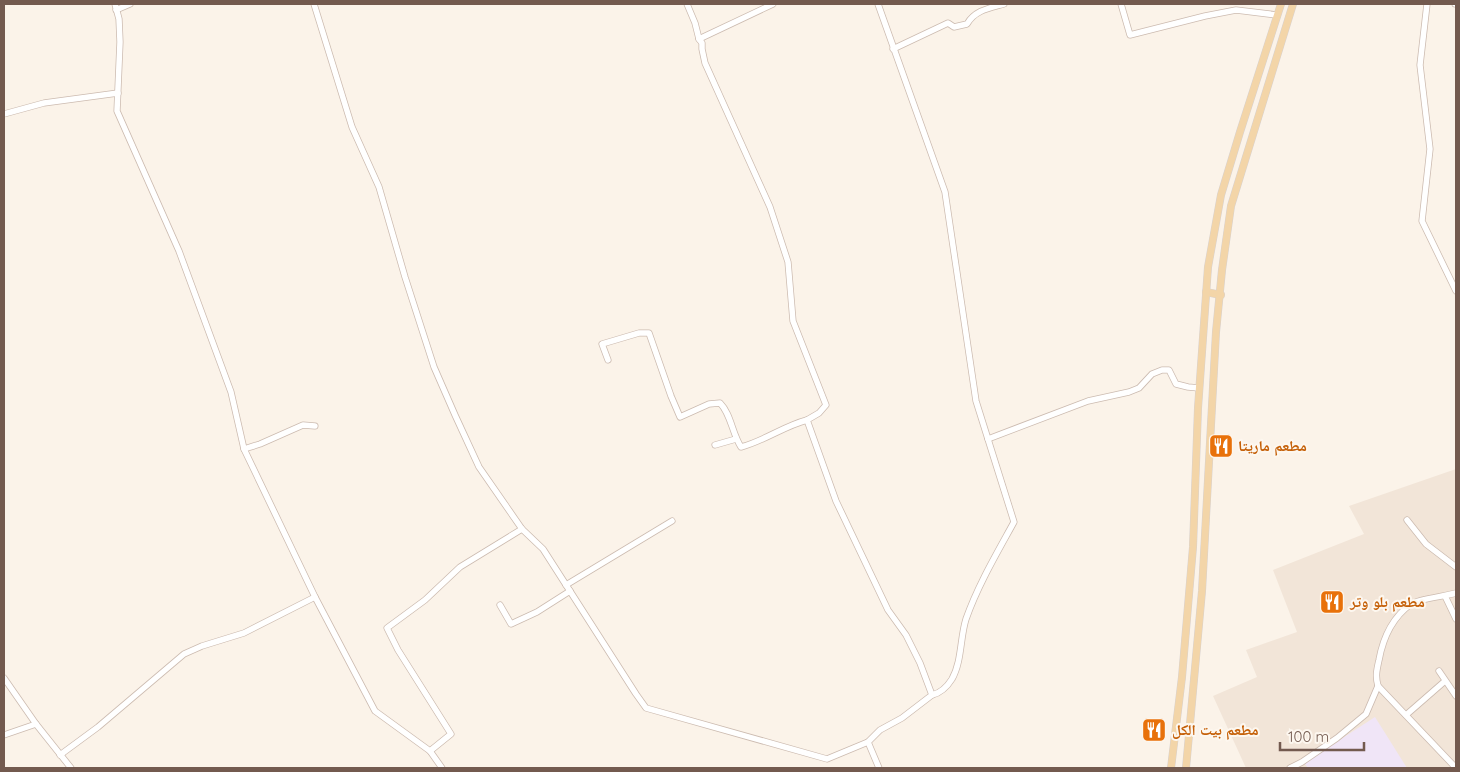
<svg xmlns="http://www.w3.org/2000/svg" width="1460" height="772" font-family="Quicksand,'Noto Naskh Arabic',sans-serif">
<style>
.residential{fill:#f2e5d8}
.education{fill:#f0e5f7}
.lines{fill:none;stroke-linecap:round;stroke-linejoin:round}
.minor-casing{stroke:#ccbbb0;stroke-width:7}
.major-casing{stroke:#d8d1ce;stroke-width:8}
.minor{stroke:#fff;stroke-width:5.5}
.major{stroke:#f3d5a8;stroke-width:7}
.labels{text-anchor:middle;stroke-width:4;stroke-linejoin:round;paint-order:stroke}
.food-label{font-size:15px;font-weight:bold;fill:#c56008;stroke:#fdf7ef;text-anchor:start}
</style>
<rect width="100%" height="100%" fill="#fbf3e9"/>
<!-- residential -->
<path class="residential" d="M1456 469V768H1246L1213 696 1257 677 1246 650 1297 632 1273 570 1364 534 1349 506Z"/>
<!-- education -->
<path class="education" d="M1375 717 1407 768H1308L1304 763Z"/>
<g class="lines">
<defs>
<g id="minor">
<path d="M115 4 119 19 120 42 117 111 179 251 231 392 244 449 315 597 375 711 430 751 442 768"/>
<path d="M314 4 352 127 379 187 405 277 434 367 455 415 479 467 522 529 543 549 636 694 646 708 827 759 868 742 880 730 902 718 932 695 920 663 906 635 888 610 836 501 807 420 819 413 826 405 793 321 788 262 770 207 705 63 702 49V43L699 39 695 23 687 4"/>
<path d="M878 4 945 192 976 401 1014 522C997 553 978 585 966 619 960 638 962 661 952 679 947 687 941 693 932 695"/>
<path d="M1121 4 1130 35 1205 16 1236 10 1277 15"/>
<path d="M1427 4 1420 65 1430 149 1422 221 1456 291"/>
<path d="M1455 4H1456"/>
<path d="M116 10 130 4"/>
<path d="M699 39 773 4"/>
<path d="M893 49 948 23 954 27 967 24C975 10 990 8 1004 4"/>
<path d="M4 114 44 103 118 93"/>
<path d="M608 360 602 344 639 333H649L671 396 680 417 709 404 720 403C731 414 732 433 741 447 764 441 784 426 807 420"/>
<path d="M988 439 1088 401 1129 392 1139 388 1152 374 1162 370H1169L1176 384 1188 387 1199 388"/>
<path d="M715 445 736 439"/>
<path d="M244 449 260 444 303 425 315 426"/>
<path d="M1407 520 1426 544 1456 567"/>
<path d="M566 585 672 521"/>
<path d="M1445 596 1456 619"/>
<path d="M500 605 511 624 537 612 570 591"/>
<path d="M1439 671 1456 696"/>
<path d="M4 678 36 724 71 768"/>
<path d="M1378 686 1456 768"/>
<path d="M1406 715 1445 681"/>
<path d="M4 735 36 724"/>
<path d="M868 742 879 768"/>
<path d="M430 751 451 734 398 650 387 628 425 600 460 567 522 529"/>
<path d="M60 755 98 727 184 654 202 646 244 633 315 597"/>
<path d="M1290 768 1302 762 1337 738 1366 714 1378 686C1375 676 1377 669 1379 660 1383 638 1393 617 1411 604 1418 599 1446 596 1456 593"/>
</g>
<g id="major">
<path d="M1206 292 1221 295"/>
<path d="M1171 768 1182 677 1193 547 1198 408 1208 267 1221 195 1240 132 1281 4"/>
<path d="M1186 768 1202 591 1216 332 1222 270 1231 206 1293 4"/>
</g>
</defs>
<!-- minor casing -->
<use href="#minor" class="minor-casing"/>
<!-- major casing -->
<use href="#major" class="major-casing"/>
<!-- minor -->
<use href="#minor" class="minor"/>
<!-- major -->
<use href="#major" class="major"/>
</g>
<!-- icons -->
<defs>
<symbol id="restaurant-square" viewBox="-11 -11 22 22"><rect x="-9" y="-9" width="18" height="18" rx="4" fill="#e8710a" stroke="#fdf7ef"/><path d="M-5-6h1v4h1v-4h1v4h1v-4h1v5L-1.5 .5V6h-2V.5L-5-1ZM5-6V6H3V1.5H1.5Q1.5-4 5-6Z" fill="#fff"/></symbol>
</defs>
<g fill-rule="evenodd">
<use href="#restaurant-square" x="1207" y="432" width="28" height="28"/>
<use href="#restaurant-square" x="1318" y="588" width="28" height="28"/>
<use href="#restaurant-square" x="1140" y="716" width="28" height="28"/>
</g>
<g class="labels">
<!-- food labels -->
<g class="food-label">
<text x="1238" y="451">مطعم ماريتا</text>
<text x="1350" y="607">مطعم بلو وتر</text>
<text x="1172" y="735">مطعم بيت الكل</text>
</g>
</g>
<!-- border -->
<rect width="1460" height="772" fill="none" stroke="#735a4f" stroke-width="10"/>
<!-- scale -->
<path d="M1280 742v8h84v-8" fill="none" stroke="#735a4f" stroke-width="2.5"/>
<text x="1288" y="742" font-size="15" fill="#735a4f" stroke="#fdf7ef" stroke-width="4" paint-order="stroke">100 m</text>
</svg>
